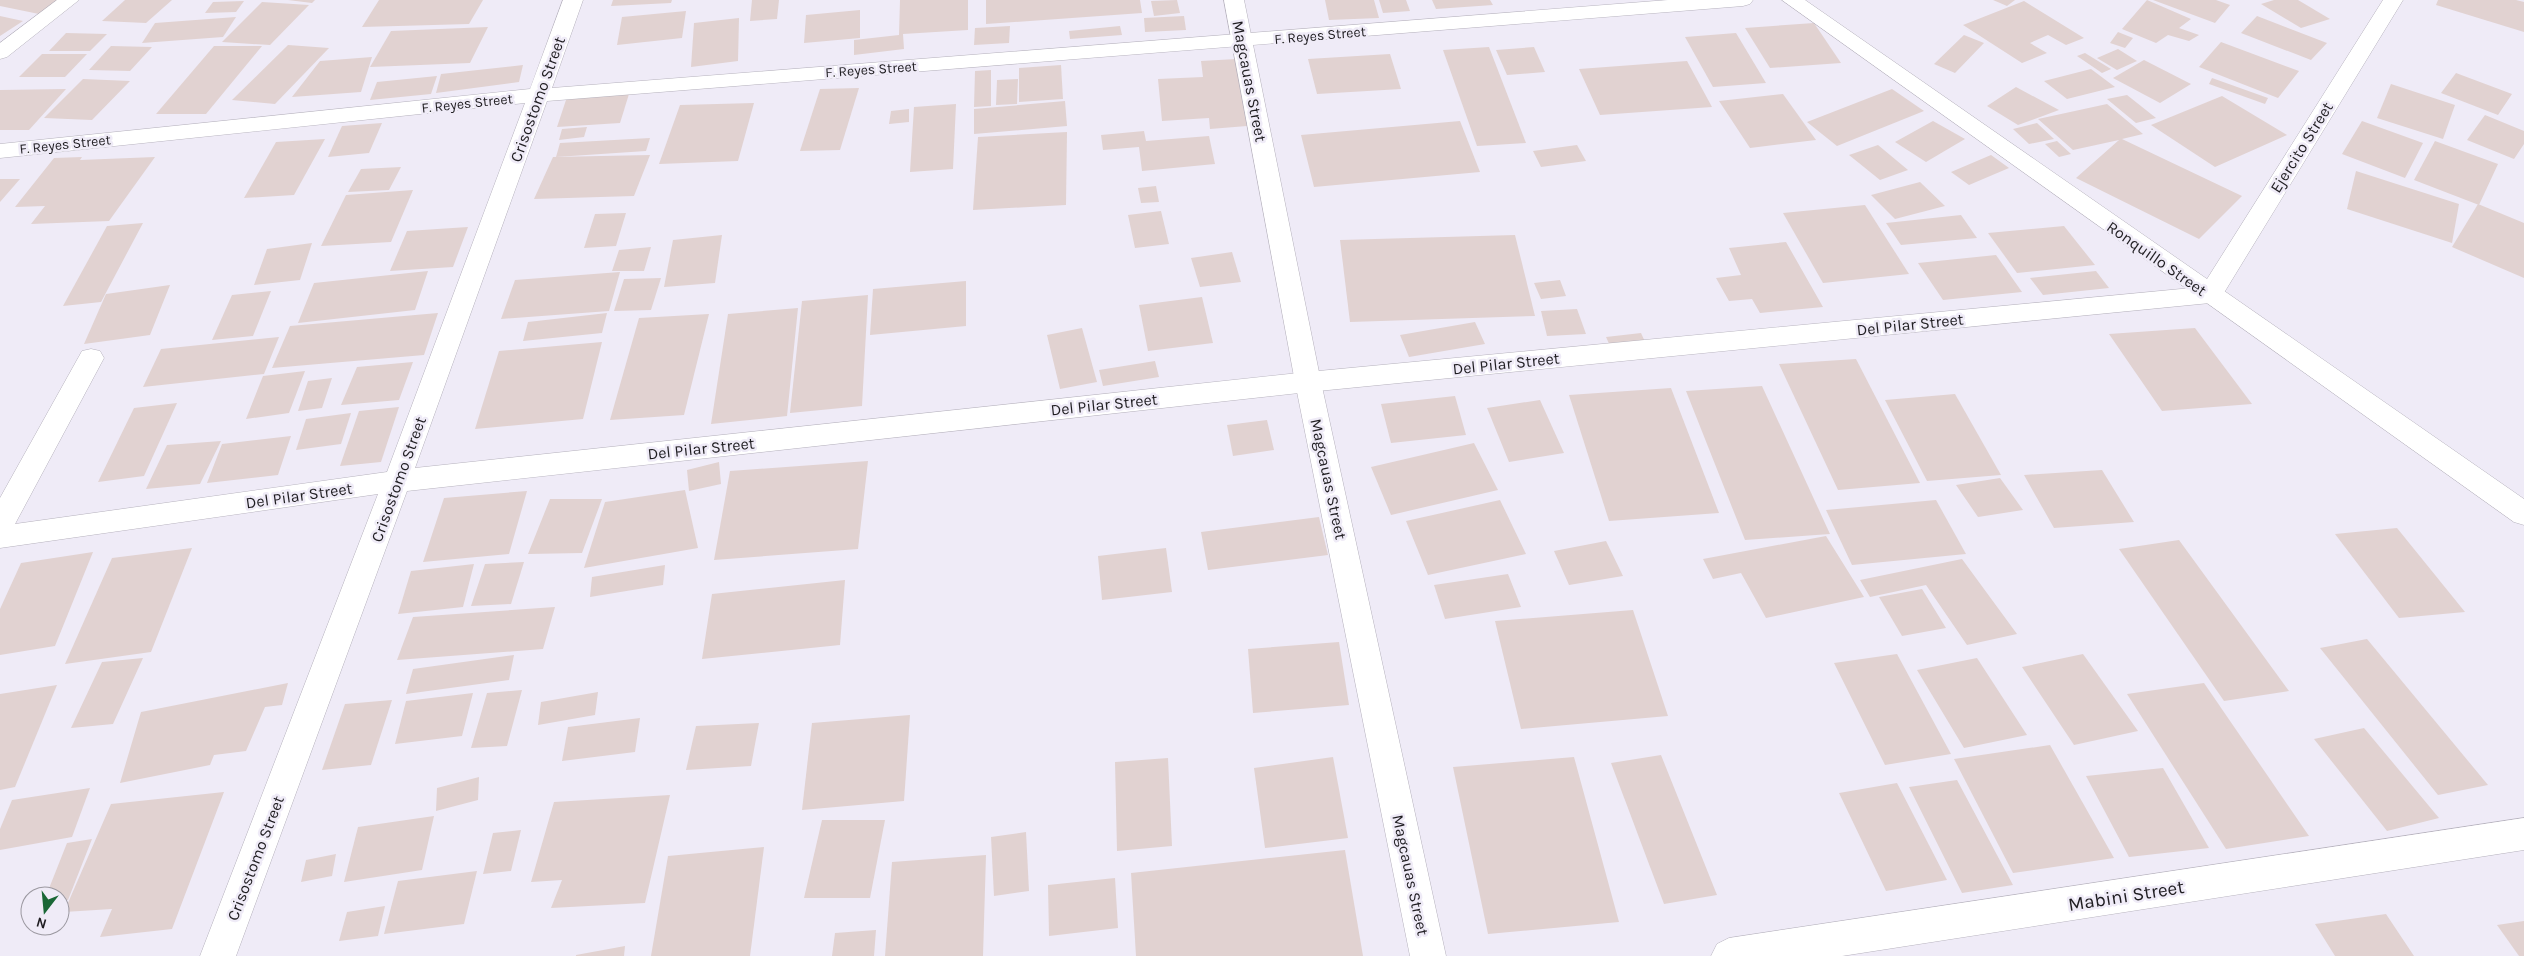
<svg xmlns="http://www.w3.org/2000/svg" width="2524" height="956" font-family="Karla,sans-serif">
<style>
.building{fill:#e1d2d1}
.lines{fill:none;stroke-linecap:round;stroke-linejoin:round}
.minor-casing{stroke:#b5b1bc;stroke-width:1}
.tertiary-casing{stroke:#b5b1bc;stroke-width:1}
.minor{fill:#fff;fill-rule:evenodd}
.tertiary{fill:#fff;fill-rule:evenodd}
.labels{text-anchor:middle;stroke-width:5;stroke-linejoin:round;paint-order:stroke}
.far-street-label{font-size:14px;fill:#1f1d21;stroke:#efebf7}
.street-label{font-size:16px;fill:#1f1d21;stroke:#efebf7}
.near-street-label{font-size:19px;fill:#1f1d21;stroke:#efebf7}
</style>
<rect width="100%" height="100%" fill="#efebf7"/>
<!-- building -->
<g class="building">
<path d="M0 0H60L39 14 0 6Z"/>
<path d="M125 0H172L146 23 102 21Z"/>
<path d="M288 0H315L312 3Z"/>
<path d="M379 0H483L469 24 362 27Z"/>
<path d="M613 0H672L671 3 611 6Z"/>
<path d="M752 0H779L777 19 750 21Z"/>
<path d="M900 0H968V30L903 34 904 49 854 55V40L899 35Z"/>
<path d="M986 0H1140L1142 13 986 24Z"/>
<path d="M1177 0 1180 13 1154 16 1151 1Z"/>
<path d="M1325 0H1374L1379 18 1329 20Z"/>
<path d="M1379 0H1406L1410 11 1383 13Z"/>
<path d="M1432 0H1490L1493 5 1436 9Z"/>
<path d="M1993 0H2015L2007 6Z"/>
<path d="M2147 0 2191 19 2179 28 2199 35 2189 41 2168 35 2156 43 2122 29Z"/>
<path d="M2153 0H2216L2230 5 2215 23Z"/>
<path d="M2274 0H2298L2330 19 2301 28 2261 4Z"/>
<path d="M2438 0H2516L2524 2V32L2436 5Z"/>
<path d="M244 1 236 12 205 13 213 2Z"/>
<path d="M2024 1 2084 38 2066 45 2048 35 2030 43 2047 53 2022 63 1963 25Z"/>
<path d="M262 2 309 5 270 45 222 42Z"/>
<path d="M860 10V38L804 43 806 15Z"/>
<path d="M686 11 682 38 617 45 622 17Z"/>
<path d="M0 16 23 21 0 36Z"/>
<path d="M1184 16 1186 30 1145 32 1144 18Z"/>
<path d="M2257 16 2327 43 2311 60 2241 33Z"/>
<path d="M236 17 223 37 142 43 155 23Z"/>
<path d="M739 18 738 61 691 67 694 23Z"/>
<path d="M1814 23 1841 63 1770 68 1745 28Z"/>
<path d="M1010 26 1009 43 974 45 975 28Z"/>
<path d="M1120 26 1122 35 1070 39 1069 31Z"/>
<path d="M488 27 470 63 370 67 391 31Z"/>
<path d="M2118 32 2133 38 2125 48 2110 43Z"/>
<path d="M66 33 107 34 90 51H49Z"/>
<path d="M1736 33 1766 83 1713 87 1685 37Z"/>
<path d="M1964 35 1984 43 1955 73 1934 64Z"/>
<path d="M2221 42 2299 71 2278 98 2199 67Z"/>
<path d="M288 45 329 48 275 104 232 100Z"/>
<path d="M111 46 152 47 130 71 89 70Z"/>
<path d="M214 46H262L206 114H156Z"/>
<path d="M1489 47 1526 143 1477 146 1443 50Z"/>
<path d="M1534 47 1545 72 1507 75 1496 50Z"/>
<path d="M2118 49 2137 61 2117 70 2097 58Z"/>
<path d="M2085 53 2111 69 2102 73 2077 56Z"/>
<path d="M42 54H87L65 77H19Z"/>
<path d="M1390 54 1401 89 1317 94 1308 59Z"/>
<path d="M372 57 361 92 292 97 320 61Z"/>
<path d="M1236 59 1247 126 1210 129 1209 118 1162 121 1158 79 1203 77 1201 61Z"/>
<path d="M2144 60 2191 84 2160 103 2113 78Z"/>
<path d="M1687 61 1712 107 1600 115 1579 69Z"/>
<path d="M523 65 519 82 436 93 441 74Z"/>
<path d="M1061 65 1063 99 1019 102V68Z"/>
<path d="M2091 69 2115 87 2067 99 2044 81Z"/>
<path d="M991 70V106L974 107 975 71Z"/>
<path d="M2456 73 2512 94 2498 115 2441 93Z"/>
<path d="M437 76 431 94 370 100 377 82Z"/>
<path d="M2212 78 2268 98 2265 104 2209 84Z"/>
<path d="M83 79 130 81 92 120 44 118Z"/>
<path d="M1018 79 1017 104 996 105 997 80Z"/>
<path d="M2391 84 2455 105 2443 139 2377 118Z"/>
<path d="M2016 87 2059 110 2018 125 1987 106Z"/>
<path d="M859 88 840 150 800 151 820 89Z"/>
<path d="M66 89 29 130H0V90Z"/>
<path d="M1892 89 1924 111 1837 146 1807 122Z"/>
<path d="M629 94 620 123 557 127 567 97Z"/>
<path d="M1783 94 1816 140 1750 148 1719 101Z"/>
<path d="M2127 95 2156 118 2136 123 2107 99Z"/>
<path d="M2222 96 2287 135 2215 167 2151 125Z"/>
<path d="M1065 101 1067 126 974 134V109Z"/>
<path d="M754 103 738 161 659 164 680 105Z"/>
<path d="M956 104 953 169 910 172 914 107Z"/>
<path d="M2107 104 2143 134 2122 139 2242 196 2199 239 2076 178 2119 140 2073 150 2038 119Z"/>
<path d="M909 109V122L889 124 891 111Z"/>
<path d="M2485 115 2524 131V144L2514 159 2467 140Z"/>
<path d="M1460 121 1480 172 1314 187 1301 135Z"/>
<path d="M1933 121 1965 139 1926 162 1895 142Z"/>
<path d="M2362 121 2423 143 2405 178 2342 154Z"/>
<path d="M382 123 369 153 328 157 342 126Z"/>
<path d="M2037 123 2054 139 2029 144 2013 129Z"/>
<path d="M587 127 584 137 559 140 562 129Z"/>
<path d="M1144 131 1146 141 1209 136 1215 164 1142 171 1139 147 1103 150 1101 135Z"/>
<path d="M1067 132 1066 205 973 210 978 137Z"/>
<path d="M650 138 646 151 556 157 560 143Z"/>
<path d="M325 139 294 195 244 198 276 142Z"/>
<path d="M2057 141 2071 154 2059 157 2045 144Z"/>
<path d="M2435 141 2498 164 2479 205 2414 180Z"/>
<path d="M1577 145 1586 161 1541 167 1533 151Z"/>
<path d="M1878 145 1908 170 1880 180 1849 155Z"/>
<path d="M650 155 634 196 534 199 553 157Z"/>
<path d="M1991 155 2009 168 1969 185 1951 172Z"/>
<path d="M82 157 80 160 155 157 109 221 31 224 45 206 15 207 54 158Z"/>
<path d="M401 167 389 190 348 192 361 169Z"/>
<path d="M2356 171 2459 204 2452 243 2347 209Z"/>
<path d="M0 179H20L0 202Z"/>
<path d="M1920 182 1945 206 1895 219 1871 195Z"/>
<path d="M1156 186 1159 202 1141 203 1138 188Z"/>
<path d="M413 190 391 242 321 246 346 195Z"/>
<path d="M2478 204 2524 223V278L2452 247Z"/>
<path d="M1865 205 1909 274 1823 283 1783 213Z"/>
<path d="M1161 211 1169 244 1135 248 1128 215Z"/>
<path d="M626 213 616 246 584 248 595 214Z"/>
<path d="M1961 215 1977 238 1901 245 1886 223Z"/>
<path d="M143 223 101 302 63 306 107 226Z"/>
<path d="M2064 226 2095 265 2017 273 1988 233Z"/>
<path d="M468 227 453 267 390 271 407 231Z"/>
<path d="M722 235 715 283 664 287 673 240Z"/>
<path d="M1515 235 1535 316 1350 322 1340 240Z"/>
<path d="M1786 242 1823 307 1760 313 1752 299 1729 301 1716 278 1741 275 1729 248Z"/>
<path d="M312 243 300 280 254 285 267 249Z"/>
<path d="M651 247 644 271H612L619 250Z"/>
<path d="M1232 252 1241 282 1200 287 1191 258Z"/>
<path d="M1996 255 2022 292 1943 300 1918 263Z"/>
<path d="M428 271 415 310 298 323 314 283Z"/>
<path d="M2096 271 2109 288 2043 295 2030 278Z"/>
<path d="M620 272 609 311 501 319 515 280Z"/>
<path d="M661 278 651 310 614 311 624 279Z"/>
<path d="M1560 280 1566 296 1541 299 1534 283Z"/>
<path d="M966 281V326L870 335 873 289Z"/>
<path d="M170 285 150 335 84 344 106 294Z"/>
<path d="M271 291 253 336 212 340 232 295Z"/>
<path d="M868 295 862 406 790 413 802 301Z"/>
<path d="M1202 297 1213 343 1148 351 1139 305Z"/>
<path d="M798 308 787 416 711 424 728 314Z"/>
<path d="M1577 309 1586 334 1547 336 1541 311Z"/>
<path d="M438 313 424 355 272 368 290 326Z"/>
<path d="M607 313 602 333 523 341 528 322Z"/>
<path d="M709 314 684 415 610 420 639 318Z"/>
<path d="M1475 322 1485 344 1409 357 1400 335Z"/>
<path d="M1082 328 1097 382 1060 389 1047 335Z"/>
<path d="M2195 328 2252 404 2162 411 2109 334Z"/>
<path d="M1641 333 1646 344 1611 348 1606 337Z"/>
<path d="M279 337 264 374 143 387 161 349Z"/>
<path d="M602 342 583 419 475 429 499 351Z"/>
<path d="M1856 359 1920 483 1838 490 1779 364Z"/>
<path d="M1155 361 1159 377 1103 386 1099 370Z"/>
<path d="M413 362 399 400 341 405 357 367Z"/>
<path d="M305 371 289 413 246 419 263 376Z"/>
<path d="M332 378 322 408 298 411 308 381Z"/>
<path d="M1762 386 1830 534 1745 540 1686 391Z"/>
<path d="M1671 388 1719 513 1609 521 1569 395Z"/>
<path d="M1955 394 2001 475 1927 481 1885 400Z"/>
<path d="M1455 396 1466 435 1391 443 1381 404Z"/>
<path d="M1540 400 1564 453 1509 462 1487 408Z"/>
<path d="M177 403 144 476 98 482 134 408Z"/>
<path d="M399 407 381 462 340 466 359 411Z"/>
<path d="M351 413 341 444 296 450 306 419Z"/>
<path d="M1267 420 1274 450 1233 456 1227 425Z"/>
<path d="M291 436 278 475 207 483 222 444Z"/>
<path d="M221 441 200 484 146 489 167 445Z"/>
<path d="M1474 443 1498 490 1391 515 1371 467Z"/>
<path d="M868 461 858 549 714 560 730 471Z"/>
<path d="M719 462 721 484 689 491 687 470Z"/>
<path d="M2102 470 2134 522 2054 528 2024 475Z"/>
<path d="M2000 478 2023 510 1978 517 1956 485Z"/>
<path d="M685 490 698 548 584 568 605 502Z"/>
<path d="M527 491 509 554 423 562 444 498Z"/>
<path d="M550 499H602L582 553 528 554Z"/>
<path d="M1500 500 1526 554 1428 575 1406 521Z"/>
<path d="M1936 500 1966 554 1852 565 1826 510Z"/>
<path d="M1319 517 1328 555 1208 570 1201 532Z"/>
<path d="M2397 528 2465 612 2399 618 2335 534Z"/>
<path d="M1826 536 1864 597 1766 618 1741 573 1713 579 1703 559Z"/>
<path d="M2179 540 2289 691 2224 701 2119 549Z"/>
<path d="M1606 541 1623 576 1569 585 1554 551Z"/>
<path d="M192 548 151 652 65 664 112 558Z"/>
<path d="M1166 548 1172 592 1102 600 1098 556Z"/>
<path d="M93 552 55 646 0 655V609L21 563Z"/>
<path d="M1962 559 2017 634 1967 645 1926 585 1870 597 1860 580Z"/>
<path d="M524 562 511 604 471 606 485 564Z"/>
<path d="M474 564 463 607 398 614 411 571Z"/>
<path d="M665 565 663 585 590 597 592 577Z"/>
<path d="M1508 574 1521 607 1445 619 1434 585Z"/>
<path d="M845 580 840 645 702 659 712 594Z"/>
<path d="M1922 589 1946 628 1902 636 1879 597Z"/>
<path d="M555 607 543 649 397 660 413 617Z"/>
<path d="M1633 610 1668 716 1521 729 1495 621Z"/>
<path d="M2367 639 2488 785 2438 795 2320 648Z"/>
<path d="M1339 642 1349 705 1253 713 1248 649Z"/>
<path d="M1897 654 1951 754 1885 765 1834 663Z"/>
<path d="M2083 654 2138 731 2074 745 2022 667Z"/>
<path d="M514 655 509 680 406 694 413 669Z"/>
<path d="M143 658 113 724 71 728 102 662Z"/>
<path d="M1977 658 2027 735 1964 748 1917 670Z"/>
<path d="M288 683 282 705 265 707 246 751 214 755 210 765 120 783 141 712Z"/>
<path d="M2204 683 2309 836 2226 849 2127 694Z"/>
<path d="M57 685 15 787 0 790V694Z"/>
<path d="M522 690 507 746 471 748 487 693Z"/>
<path d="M598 692 595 715 538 725 541 702Z"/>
<path d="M473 693 462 736 395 744 406 701Z"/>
<path d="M392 700 371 765 322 770 345 704Z"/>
<path d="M910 715 904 801 802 810 812 723Z"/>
<path d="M640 718 635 752 562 761 568 727Z"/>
<path d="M759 723 751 766 686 770 696 726Z"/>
<path d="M2364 728 2439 818 2387 831 2314 739Z"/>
<path d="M2050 745 2114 858 2013 873 1954 759Z"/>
<path d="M1661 755 1717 895 1664 904 1611 763Z"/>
<path d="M1333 757 1348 838 1265 848 1254 768Z"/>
<path d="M1574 757 1619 922 1488 934 1453 767Z"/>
<path d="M1168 758 1172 846 1117 851 1115 762Z"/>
<path d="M2163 768 2209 848 2129 857 2086 776Z"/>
<path d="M479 777 478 800 436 811 437 788Z"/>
<path d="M1957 780 2013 885 1962 893 1909 787Z"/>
<path d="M1897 783 1947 880 1886 891 1839 793Z"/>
<path d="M90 788 72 837 0 850V829L12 800Z"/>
<path d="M224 792 172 929 100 937 112 909 64 912 111 804Z"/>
<path d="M670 795 645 903 551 908 562 880 531 882 554 802Z"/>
<path d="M434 816 422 870 344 882 358 827Z"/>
<path d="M822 820H885L870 898H804Z"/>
<path d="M521 830 511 871 483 874 493 833Z"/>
<path d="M1026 832 1029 891 994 896 991 837Z"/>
<path d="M92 839 68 900 60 901V896H46L67 843Z"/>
<path d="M764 847 750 956H651L668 856Z"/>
<path d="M1345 850 1363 956H1136L1131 873Z"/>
<path d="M336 854 332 876 301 882 306 860Z"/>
<path d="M986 855 983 956H885L892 862Z"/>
<path d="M477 871 464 924 384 934 398 881Z"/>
<path d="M1115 878 1118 928 1049 936 1048 885Z"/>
<path d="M385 906 378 936 339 941 347 912Z"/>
<path d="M2386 914 2414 956H2335L2315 924Z"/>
<path d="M2524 921V956H2519L2497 925Z"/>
<path d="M876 930 874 956H832L835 933Z"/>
<path d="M625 946 624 956H576V955Z"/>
</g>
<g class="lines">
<defs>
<g id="minor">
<path d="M57 0H79L7 57 0 59V43Z"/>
<path d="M563 0H583L552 88 1668 0H1753L1750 4 1743 6 547 101 415 468 1308 372 2202 287 2383 0H2403L2219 301 2210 303 1308 392 407 491 236 956H200L378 494 0 548V498L82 351 91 349 100 351 104 358 15 524 387 472 525 103 0 158V144L530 89Z"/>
<path d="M2524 818V850L1842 956H1711L1717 944 1729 938Z"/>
</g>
<g id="tertiary">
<path d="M1224 0H1244L1321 382 1446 956H1410L1295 382Z"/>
<path d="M1782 0H1805L2524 499V525L2514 522Z"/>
</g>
</defs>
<!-- minor casing -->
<use href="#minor" class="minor-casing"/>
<!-- tertiary casing -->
<use href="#tertiary" class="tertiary-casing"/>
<!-- minor -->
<use href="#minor" class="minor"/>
<!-- tertiary -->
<use href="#tertiary" class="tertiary"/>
</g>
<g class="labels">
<!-- far-street labels -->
<g class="far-street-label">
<text transform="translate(1320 35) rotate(-5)" y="5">F. Reyes Street</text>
<text transform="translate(871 69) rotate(-4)" y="5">F. Reyes Street</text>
<text transform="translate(467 103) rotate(-6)" y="5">F. Reyes Street</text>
<text transform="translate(65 144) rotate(-6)" y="5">F. Reyes Street</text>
</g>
<!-- street labels -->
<g class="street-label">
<text transform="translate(1250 81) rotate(79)" y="6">Magcauas Street</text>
<text transform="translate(537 99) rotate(-70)" y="6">Crisostomo Street</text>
<text transform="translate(2301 147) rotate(-58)" y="6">Ejercito Street</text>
<text transform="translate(2157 258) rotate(35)" y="6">Ronquillo Street</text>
<text transform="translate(1910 324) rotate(-6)" y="6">Del Pilar Street</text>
<text transform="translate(1506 363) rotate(-6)" y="6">Del Pilar Street</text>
<text transform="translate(1104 404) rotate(-6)" y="6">Del Pilar Street</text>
<text transform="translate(701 448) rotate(-6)" y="6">Del Pilar Street</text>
<text transform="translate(398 479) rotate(-70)" y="6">Crisostomo Street</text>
<text transform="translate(1329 479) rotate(78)" y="6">Magcauas Street</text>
<text transform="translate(299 495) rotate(-8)" y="6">Del Pilar Street</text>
<text transform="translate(255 858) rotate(-69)" y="6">Crisostomo Street</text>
<text transform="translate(1411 875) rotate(78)" y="6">Magcauas Street</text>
</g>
<!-- near-street labels -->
<g class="near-street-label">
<text transform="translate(2126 895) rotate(-9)" y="7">Mabini Street</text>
</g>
</g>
<!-- north arrow -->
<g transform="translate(45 911) rotate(196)"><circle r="24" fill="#efebf7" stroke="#9c99a1"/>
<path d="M0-4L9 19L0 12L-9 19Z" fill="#1a6736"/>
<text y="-8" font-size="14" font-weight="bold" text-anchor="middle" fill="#1f1d21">N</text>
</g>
</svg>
